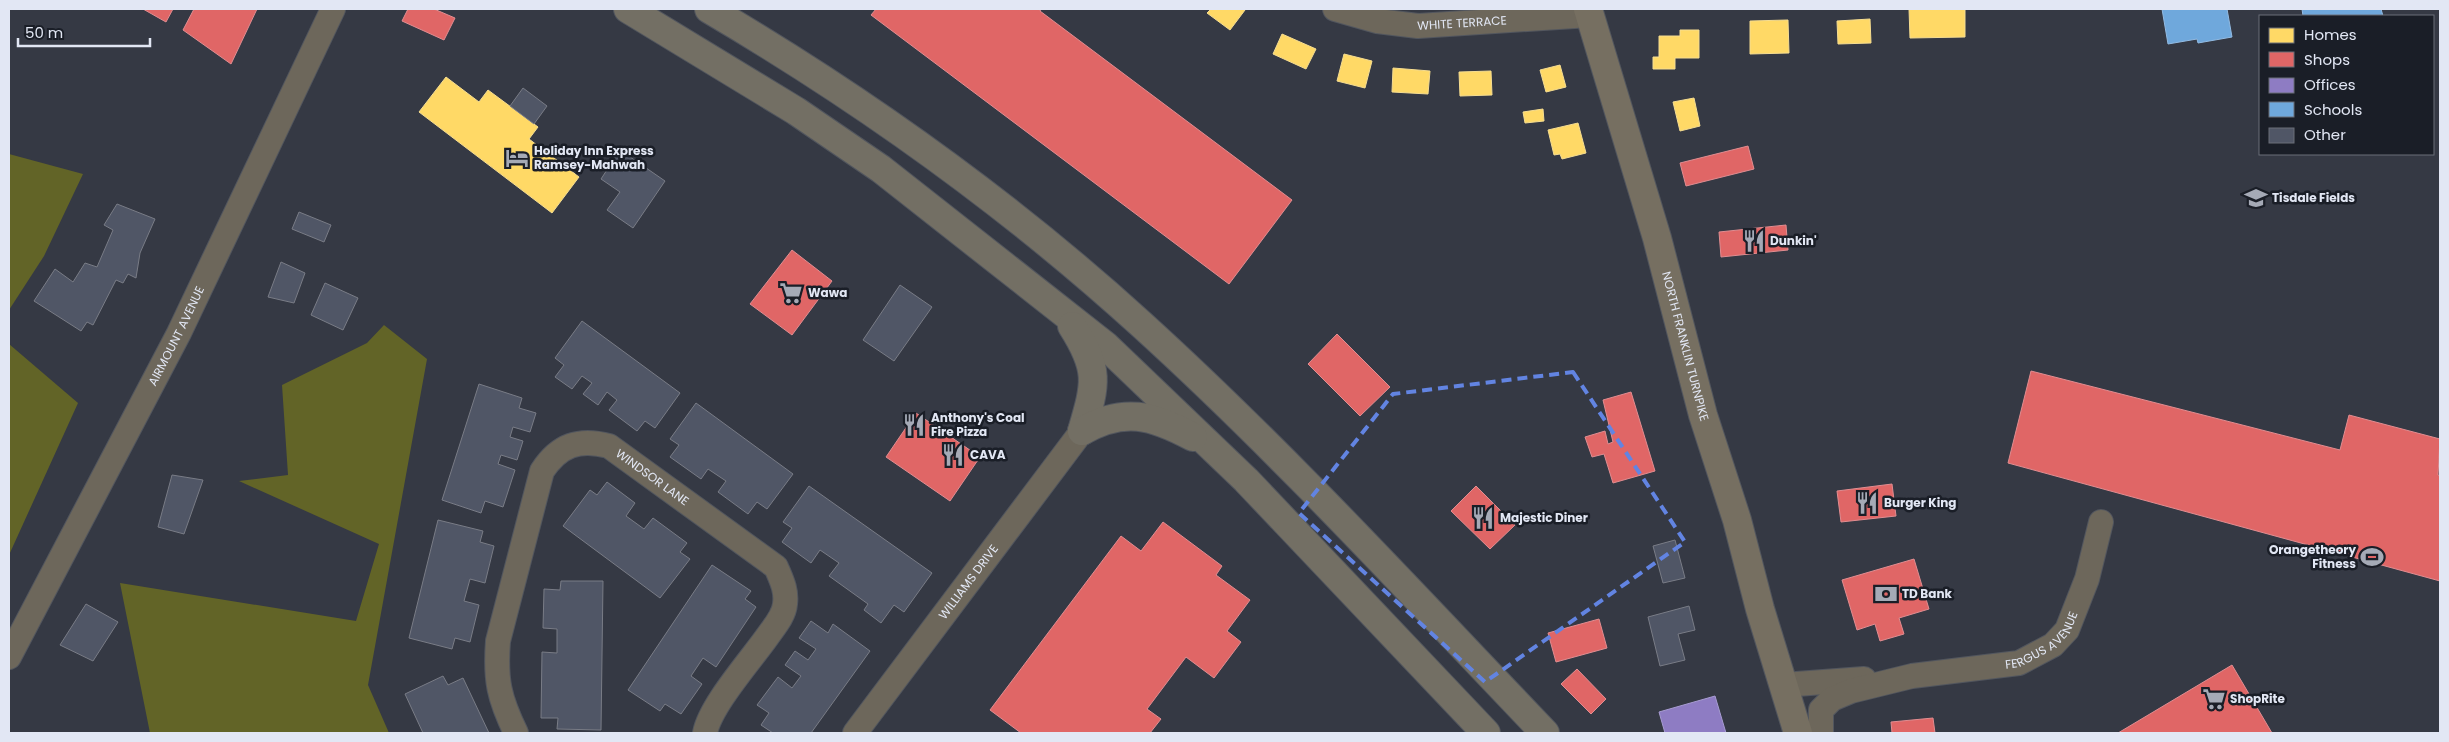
<svg xmlns="http://www.w3.org/2000/svg" width="2449" height="742" font-family="Poppins,sans-serif">
<style>
.forest{fill:#626427}
.homes{fill:#ffd966;stroke:#f6dd91}
.shops{fill:#e06666;stroke:#e18d91}
.offices{fill:#8e7cc3;stroke:#a79cd2}
.schools{fill:#6fa8dc;stroke:#92bbe3}
.building{fill:#505666;stroke:#797c86}
.lines{fill:none;stroke-linecap:round;stroke-linejoin:round}
.minor-casing{stroke:#52565e;stroke-width:26}
.major-casing{stroke:#52565e;stroke-width:30}
.highway-casing{stroke:#52565e;stroke-width:30}
.minor{stroke:#6d675b;stroke-width:24}
.major{stroke:#766f61;stroke-width:28}
.highway{stroke:#736f64;stroke-width:28}
.marked{fill:none;stroke:#6284e2;stroke-width:4;stroke-dasharray:10 6;stroke-linejoin:round}
.labels{text-anchor:middle;stroke-width:5;stroke-linejoin:round;paint-order:stroke}
.street-label{font-size:12px;fill:#e2e7f4;stroke:#1a1e27}
.poi-label{font-size:12px;font-weight:bold;fill:#e2e7f4;stroke:#1a1e27;text-anchor:start}
</style>
<rect width="100%" height="100%" fill="#353944"/>
<!-- forest -->
<g class="forest">
<path d="M9 154 83 174 44 256 9 310Z"/>
<path d="M384 325 427 359 368 685 389 733H150L120 583 356 621 379 544 239 481 288 475 282 385 367 343Z"/>
<path d="M9 344 78 403 9 555Z"/>
</g>
<!-- homes -->
<g class="homes">
<path d="M1211 9H1244L1245 10 1230 30 1207 13Z"/>
<path d="M1909 9H1965V37L1910 38Z"/>
<path d="M1870 19 1871 43 1838 44 1837 21Z"/>
<path d="M1788 20 1789 53 1750 54V21Z"/>
<path d="M1680 30H1699V58H1675V69H1653V57H1659V36H1680Z"/>
<path d="M1282 34 1316 49 1306 69 1273 54Z"/>
<path d="M1344 54 1372 61 1365 88 1337 81Z"/>
<path d="M1560 65 1566 87 1546 92 1540 70Z"/>
<path d="M1393 68 1430 71 1428 94 1392 92Z"/>
<path d="M1491 71 1492 95 1460 96 1459 72Z"/>
<path d="M446 77 479 102 488 90 534 124 538 127 529 139 579 177 552 213 419 112Z"/>
<path d="M1694 98 1700 126 1680 131 1673 102Z"/>
<path d="M1543 109 1544 121 1525 123 1523 112Z"/>
<path d="M1578 123 1586 153 1562 159 1560 154 1554 155 1548 130Z"/>
</g>
<!-- shops -->
<g class="shops">
<path d="M143 9H173L166 22Z"/>
<path d="M194 9H257L231 64 183 30Z"/>
<path d="M408 9H434L455 18 444 40 402 21Z"/>
<path d="M876 9H1041L1040 11 1292 200 1229 284 871 15Z"/>
<path d="M1748 146 1754 169 1686 186 1680 163Z"/>
<path d="M1786 225 1788 250 1721 257 1719 232Z"/>
<path d="M792 250 832 281 792 335 750 304Z"/>
<path d="M1337 334 1390 387 1360 416 1308 364Z"/>
<path d="M2031 371 2340 450 2349 415 2440 439 2438 475 2440 476V581L2008 463Z"/>
<path d="M1631 392 1655 471 1613 483 1604 454 1592 457 1585 437 1605 431 1608 444 1613 442 1603 400Z"/>
<path d="M916 413 980 457 950 501 886 457Z"/>
<path d="M1892 484 1896 516 1841 522 1837 491Z"/>
<path d="M1476 486 1515 525 1490 549 1451 511Z"/>
<path d="M1163 522 1222 566 1216 575 1250 600 1227 631 1241 642 1214 678 1186 657 1147 709 1161 719 1150 733H1021L990 710 1121 536 1141 551Z"/>
<path d="M1914 559 1929 609 1899 618 1904 634 1880 641 1875 624 1857 630 1842 580Z"/>
<path d="M1599 619 1607 648 1556 662 1548 633Z"/>
<path d="M2232 665 2272 733H2118Z"/>
<path d="M1577 669 1606 699 1591 714 1561 684Z"/>
<path d="M1933 718 1935 733H1892L1891 722Z"/>
</g>
<!-- offices -->
<path class="offices" d="M1715 696 1726 733H1665L1659 712Z"/>
<!-- schools -->
<g class="schools">
<path d="M2162 9H2227L2232 37 2198 43 2197 39 2168 44Z"/>
<path d="M2302 9H2381L2383 16H2303Z"/>
</g>
<!-- building -->
<g class="building">
<path d="M523 88 547 106 534 124 510 106Z"/>
<path d="M620 150 665 181 633 228 607 210 620 192 601 179Z"/>
<path d="M117 204 155 219 140 253 136 278 128 274 123 283 116 280 93 325 87 322 81 331 34 301 55 269 73 282 85 263 97 267 113 230 104 225Z"/>
<path d="M299 212 331 225 324 242 292 229Z"/>
<path d="M281 262 305 273 294 303 268 297Z"/>
<path d="M325 283 358 298 343 330 311 315Z"/>
<path d="M900 285 932 307 894 361 863 340Z"/>
<path d="M582 321 680 393 655 428 645 421 637 431 609 410 617 400 607 392 598 405 583 394 592 383 582 376 572 389 555 377 564 365 555 358Z"/>
<path d="M479 384 522 398 519 408 536 413 530 432 513 427 510 437 523 441 517 460 501 455 498 464 515 470 503 507 485 501 481 513 442 500Z"/>
<path d="M696 403 793 474 767 509 757 502 748 514 718 492 726 481 708 469 701 479 670 457 679 445 670 439Z"/>
<path d="M172 475 203 480 184 534 158 527Z"/>
<path d="M607 482 635 503 626 516 644 529 653 518 687 543 680 552 690 559 660 598 563 526 590 490 597 495Z"/>
<path d="M809 486 932 573 904 612 894 605 881 623 864 610 868 604 829 576 839 563 820 550 811 563 782 542 792 528 783 522Z"/>
<path d="M438 520 483 531 480 542 494 546 485 583 470 579 464 601 479 605 470 642 455 638 452 649 409 638Z"/>
<path d="M1675 540 1685 578 1663 583 1653 546Z"/>
<path d="M712 565 751 591 745 599 756 607 716 667 703 658 691 676 702 684 681 714 665 704 660 711 628 690Z"/>
<path d="M561 581H603L601 730 557 729 558 718H541L542 652 557 653V629L543 628 544 589 560 590Z"/>
<path d="M86 604 118 622 93 661 60 645Z"/>
<path d="M1689 606 1695 630 1678 634 1685 660 1660 666 1648 617Z"/>
<path d="M811 621 828 633 833 624 870 651 811 733H773L761 725 769 713 757 705 778 677 792 688 801 676 785 665 795 651 808 660 816 649 799 638Z"/>
<path d="M443 676 448 685 463 678 489 733H423L405 694Z"/>
</g>
<g class="lines">
<defs>
<g id="minor">
<path id="s1" d="M1335 9 1377 21 1418 26 1590 15"/>
<path id="s2" d="M9 657 179 333 333 9"/>
<path d="M1783 685 1864 679"/>
<path id="s3" d="M516 733C499 698 495 680 498 641L542 471C559 445 579 438 609 446L776 567C781 579 787 590 785 604 784 616 774 627 767 637 750 661 710 706 705 733"/>
<path id="s4" d="M855 733 1082 431"/>
<path id="s5" d="M1821 733V710L1832 699 1851 691 1912 676 2019 663 2053 645 2067 630 2087 579 2101 522"/>
</g>
<g id="major">
<path id="s6" d="M1588 9 1657 238 1703 415 1737 520 1760 609 1798 733"/>
</g>
<g id="highway">
<path d="M628 9 796 111 881 169 1106 346 1246 480 1486 733"/>
<path d="M709 9C862 99 1009 204 1141 324 1283 453 1413 595 1545 733"/>
<path d="M1072 326C1100 370 1096 383 1082 431"/>
<path d="M1082 431C1124 407 1152 415 1193 437"/>
</g>
</defs>
<!-- minor casing -->
<use href="#minor" class="minor-casing"/>
<!-- major casing -->
<use href="#major" class="major-casing"/>
<!-- highway casing -->
<use href="#highway" class="highway-casing"/>
<!-- minor -->
<use href="#minor" class="minor"/>
<!-- major -->
<use href="#major" class="major"/>
<!-- highway -->
<use href="#highway" class="highway"/>
</g>
<!-- marked area -->
<path class="marked" d="M1573 372 1685 542 1485 682 1299 513 1393 394Z"/>
<!-- icons -->
<defs>
<symbol id="hotel-bare" viewBox="-9 -9 18 18"><path d="M-6-4.5h1.5V1H6V5H4.5V3h-9V5H-6ZM-4 0a1.8 1.8 0 1 1 3.6 0ZM.5 0V-2.5h3Q6-2.5 6 0Z" fill="#a5aab6" stroke="#1a1e27" stroke-width="2.5" paint-order="stroke"/></symbol>
<symbol id="school-bare" viewBox="-9 -9 18 18"><path d="M0-5L7-2L0 1L-7-2ZM-4 1L0 2.5L4 1V4Q0 6-4 4Z" fill="#a5aab6" stroke="#1a1e27" stroke-width="2.5" paint-order="stroke"/></symbol>
<symbol id="restaurant-bare" viewBox="-9 -9 18 18"><path d="M-5-6h1v4h1v-4h1v4h1v-4h1v5L-1.5 .5V6h-2V.5L-5-1ZM5-6V6H3V1.5H1.5Q1.5-4 5-6Z" fill="#a5aab6" stroke="#1a1e27" stroke-width="2.5" paint-order="stroke"/></symbol>
<symbol id="supermarket-bare" viewBox="-9 -9 18 18"><path d="M-6-5.5h2.5l.6 2H6L4.5 2H-2.5L-4.4-4H-6ZM-1.5 3.2a1.3 1.3 0 1 0 .1 0ZM3 3.2a1.3 1.3 0 1 0 .1 0Z" fill="#a5aab6" stroke="#1a1e27" stroke-width="2.5" paint-order="stroke"/></symbol>
<symbol id="stadium-bare" viewBox="-9 -9 18 18"><path d="M0-5a6.5 5 0 1 0 0 10a6.5 5 0 1 0 0-10ZM-3.5-1.8h7v3.6h-7Z" fill="#a5aab6" stroke="#1a1e27" stroke-width="2.5" paint-order="stroke"/></symbol>
<symbol id="bank-bare" viewBox="-9 -9 18 18"><path d="M-6-4H6V4H-6ZM0-2.3a2.3 2.3 0 1 0 0 4.6a2.3 2.3 0 1 0 0-4.6Z" fill="#a5aab6" stroke="#1a1e27" stroke-width="2.5" paint-order="stroke"/></symbol>
</defs>
<g fill-rule="evenodd">
<use href="#hotel-bare" x="501" y="142" width="32" height="32"/>
<use href="#school-bare" x="2240" y="182" width="32" height="32"/>
<use href="#restaurant-bare" x="1738" y="225" width="32" height="32"/>
<use href="#supermarket-bare" x="775" y="277" width="32" height="32"/>
<use href="#restaurant-bare" x="898" y="409" width="32" height="32"/>
<use href="#restaurant-bare" x="937" y="439" width="32" height="32"/>
<use href="#restaurant-bare" x="1851" y="487" width="32" height="32"/>
<use href="#restaurant-bare" x="1467" y="502" width="32" height="32"/>
<use href="#stadium-bare" x="2356" y="541" width="32" height="32"/>
<use href="#bank-bare" x="1870" y="578" width="32" height="32"/>
<use href="#supermarket-bare" x="2198" y="683" width="32" height="32"/>
</g>
<g class="labels">
<!-- street labels -->
<g class="street-label">
<text dy="4" stroke="none"><textPath href="#s1" startOffset="129">WHITE TERRACE</textPath></text>
<text dy="4" stroke="none"><textPath href="#s2" startOffset="362">AIRMOUNT AVENUE</textPath></text>
<text dy="4" stroke="none"><textPath href="#s6" startOffset="351">NORTH FRANKLIN TURNPIKE</textPath></text>
<text dy="4" stroke="none"><textPath href="#s3" startOffset="402">WINDSOR LANE</textPath></text>
<text dy="4" stroke="none"><textPath href="#s4" startOffset="189">WILLIAMS DRIVE</textPath></text>
<text dy="4" stroke="none"><textPath href="#s5" startOffset="262">FERGUS AVENUE</textPath></text>
</g>
<!-- poi labels -->
<g class="poi-label">
<text x="534" y="155">Holiday Inn Express<tspan x="534" dy="14">Ramsey-Mahwah</tspan></text>
<text x="2272" y="202">Tisdale Fields</text>
<text x="1770" y="245">Dunkin'</text>
<text x="808" y="297">Wawa</text>
<text x="931" y="422">Anthony's Coal<tspan x="931" dy="14">Fire Pizza</tspan></text>
<text x="970" y="459">CAVA</text>
<text x="1884" y="507">Burger King</text>
<text x="1500" y="522">Majestic Diner</text>
<text x="2356" y="554" text-anchor="end">Orangetheory<tspan x="2356" dy="14">Fitness</tspan></text>
<text x="1902" y="598">TD Bank</text>
<text x="2230" y="703">ShopRite</text>
</g>
</g>
<!-- border -->
<rect width="2449" height="742" fill="none" stroke="#e2e7f4" stroke-width="20"/>
<!-- legend -->
<rect x="2259" y="15" width="175" height="140" fill="#1a1e27" stroke="#6a6e79"/>
<rect x="2269" y="28" width="25" height="15" fill="#ffd966" stroke="#6a6e79"/>
<text x="2304" y="40" font-size="15" fill="#e2e7f4">Homes</text>
<rect x="2269" y="52" width="25" height="15" fill="#e06666" stroke="#6a6e79"/>
<text x="2304" y="65" font-size="15" fill="#e2e7f4">Shops</text>
<rect x="2269" y="78" width="25" height="15" fill="#8e7cc3" stroke="#6a6e79"/>
<text x="2304" y="90" font-size="15" fill="#e2e7f4">Offices</text>
<rect x="2269" y="102" width="25" height="15" fill="#6fa8dc" stroke="#6a6e79"/>
<text x="2304" y="115" font-size="15" fill="#e2e7f4">Schools</text>
<rect x="2269" y="128" width="25" height="15" fill="#505666" stroke="#6a6e79"/>
<text x="2304" y="140" font-size="15" fill="#e2e7f4">Other</text>
<!-- scale -->
<path d="M18 38v8h132v-8" fill="none" stroke="#e2e7f4" stroke-width="2.5"/>
<text x="25" y="38" font-size="15" fill="#e2e7f4" stroke="#1a1e27" stroke-width="4" paint-order="stroke">50 m</text>
</svg>
